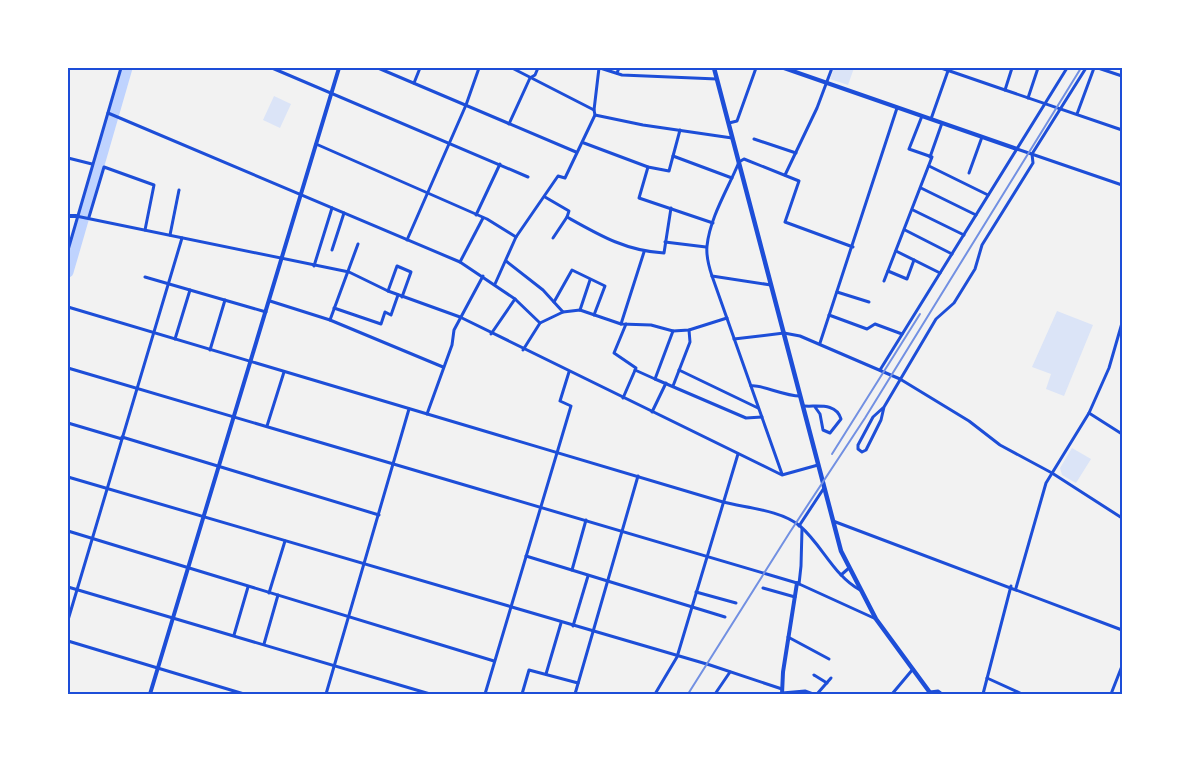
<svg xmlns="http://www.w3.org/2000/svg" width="1190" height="762" font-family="'IBM Plex Sans',sans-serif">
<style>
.green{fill:#dbe4f7}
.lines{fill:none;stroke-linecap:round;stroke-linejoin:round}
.river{stroke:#bfd3fe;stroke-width:11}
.minor{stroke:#1d4ed8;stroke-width:3}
.tertiary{stroke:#1d4ed8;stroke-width:4}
.secondary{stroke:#1d4ed8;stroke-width:4.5}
.rail{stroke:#7290e2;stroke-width:2}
.neatline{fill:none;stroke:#1d4ed8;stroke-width:2}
</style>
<rect width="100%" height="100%" fill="#f2f2f2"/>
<!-- green -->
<g class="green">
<path d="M834 68H854L848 85 830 79Z"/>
<path d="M274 96 291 104 280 128 263 120Z"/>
<path d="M1057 311 1093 325 1064 396 1046 389 1051 374 1032 367Z"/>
<path d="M1072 448 1091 459 1076 483 1062 475 1060 468Z"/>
</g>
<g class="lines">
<!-- river -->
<path class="river" d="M68 272 127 68"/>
<!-- minor -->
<g class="minor">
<path d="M272 68 528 177"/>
<path d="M378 68 576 152"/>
<path d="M512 68 594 110 595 115 643 125 732 138"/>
<path d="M600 68 622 75 717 79"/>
<path d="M941 68 1005 90"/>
<path d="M1012 68 1005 90 1122 130"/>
<path d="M1098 68 1122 76"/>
<path d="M617 73 619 68"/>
<path d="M414 83 420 68"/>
<path d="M1028 98 1038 68"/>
<path d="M594 110 599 68"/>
<path d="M108 113 460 262 515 299 540 323"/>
<path d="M1077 114 1094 68"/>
<path d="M931 119 949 68"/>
<path d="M729 123 737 121 756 68"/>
<path d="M509 124 530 78 535 75 538 68"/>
<path d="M754 139 796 153"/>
<path d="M584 143 648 167 669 171 680 130"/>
<path d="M316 144 487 219 516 237"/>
<path d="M1017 149 1122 185"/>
<path d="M673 156 732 178"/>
<path d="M930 157 942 123"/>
<path d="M68 158 92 164"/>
<path d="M929 166 988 195"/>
<path d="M648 167 639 198 713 223"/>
<path d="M969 173 982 137"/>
<path d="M785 175 817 108 832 68"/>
<path d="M921 188 976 215"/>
<path d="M545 197 569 211 567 217C599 235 626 251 664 253L671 208"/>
<path d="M913 210 964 235"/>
<path d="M476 215 500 164"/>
<path d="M76 216 349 272 388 291 460 317 782 475 818 465"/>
<path d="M89 217 104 167 154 185 145 230"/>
<path d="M905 230 952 254"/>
<path d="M170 235 179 190"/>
<path d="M553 238 567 217"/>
<path d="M407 240 466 105 479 68"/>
<path d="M665 242 706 247"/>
<path d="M68 250 121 68"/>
<path d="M332 250 344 213"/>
<path d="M896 251 940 273"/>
<path d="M506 261 543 290 563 312"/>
<path d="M460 262 483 218"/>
<path d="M314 266 332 208"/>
<path d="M888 271 907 279 914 260"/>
<path d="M712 276 771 285"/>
<path d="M145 277 266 312"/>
<path d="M884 281 932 157 909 149 922 116"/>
<path d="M495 284 516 237 558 176 565 178 595 115"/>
<path d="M388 291 397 266 411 272 402 297"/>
<path d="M837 292 869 302"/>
<path d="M270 301 330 320 443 367"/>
<path d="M554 302 572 270 605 286 594 315"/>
<path d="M68 307 723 502C747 508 781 510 800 526 822 545 834 576 860 590"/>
<path d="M334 308 381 324 385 312 391 315 398 295"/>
<path d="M580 310 590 280"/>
<path d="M829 315 867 329 875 324 902 334"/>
<path d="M330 320 358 244"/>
<path d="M621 324 644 252"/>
<path d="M673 331 655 379 746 418 762 417"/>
<path d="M491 334 515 299"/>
<path d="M175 339 190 290"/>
<path d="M734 339 784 333 800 336 900 379 969 421 1000 445 1052 473 1122 518"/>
<path d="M820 343 897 108"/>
<path d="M210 350 225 300"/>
<path d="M523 350 540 323 563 312 580 310 621 324 651 325 673 331 689 330 727 318"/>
<path d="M68 368 797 583 876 619"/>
<path d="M635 370 655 379"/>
<path d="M679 370 758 408"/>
<path d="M880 370 1067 68"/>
<path d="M673 386 690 342 689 330"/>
<path d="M751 386C760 384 784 396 800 396"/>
<path d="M623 398 636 368 614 353 626 324"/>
<path d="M804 406C817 407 836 402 841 419L830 433 823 430 820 414 815 407"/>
<path d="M884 407 873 417 858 445V449L862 452 866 450 881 420 884 407 936 319 954 303 975 269 982 245 1033 163 1032 154 1086 68"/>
<path d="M652 412 666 383"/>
<path d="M1089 413 1122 434"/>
<path d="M427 414 452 345 454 330 483 276"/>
<path d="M68 423 122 439"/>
<path d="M267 426 284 372"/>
<path d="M122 437 379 515"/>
<path d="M782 474 712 276C709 267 706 256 707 246 710 217 728 189 739 162L744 159 799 181 785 222 853 247"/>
<path d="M68 477 710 665 782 689"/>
<path d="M833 521 1122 630"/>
<path d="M799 526 824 488"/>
<path d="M68 531 494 661"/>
<path d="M526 556 725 617"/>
<path d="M572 570 586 520"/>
<path d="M841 575 849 568"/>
<path d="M799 584 801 566 802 529"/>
<path d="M68 587 430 694"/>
<path d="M763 588 795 597"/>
<path d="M1016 588 1046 483 1089 413 1109 368 1122 323"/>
<path d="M696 592 736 603"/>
<path d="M269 593 285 541"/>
<path d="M68 620 182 238"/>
<path d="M573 626 588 576"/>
<path d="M234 635 248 587"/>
<path d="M788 637 829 659"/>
<path d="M68 641 244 694"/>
<path d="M264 644 278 595"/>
<path d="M546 674 561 623"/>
<path d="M814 675 827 683"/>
<path d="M987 678 1022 694"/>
<path d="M930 692 938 691 942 694"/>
<path d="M782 693 805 691 813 694"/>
<path d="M326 694 409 409"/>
<path d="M485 694 571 406 560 401 569 372"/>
<path d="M522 694 529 670 578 683"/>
<path d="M575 694 638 476"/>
<path d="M655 694 677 657 738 454"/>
<path d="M715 694 730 672"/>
<path d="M817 694 831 678"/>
<path d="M892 694 913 669"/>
<path d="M983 694 1011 586"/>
<path d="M1111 694 1122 666"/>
</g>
<!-- tertiary -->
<g class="tertiary">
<path d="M784 68 1017 149"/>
<path d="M68 216H76"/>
<path d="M150 694 339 68"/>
<path d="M782 694 783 672 797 583"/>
</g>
<!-- secondary -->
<path class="secondary" d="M714 68 841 551 876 619 931 694"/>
<!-- rail -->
<g class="rail">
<path d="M832 454 920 314"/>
<path d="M688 694 790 532 865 418 1081 68"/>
</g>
</g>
<!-- border -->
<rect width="1190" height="762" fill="none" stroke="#ffffff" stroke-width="138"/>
<rect x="69" y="69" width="1052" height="624" class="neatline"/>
</svg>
